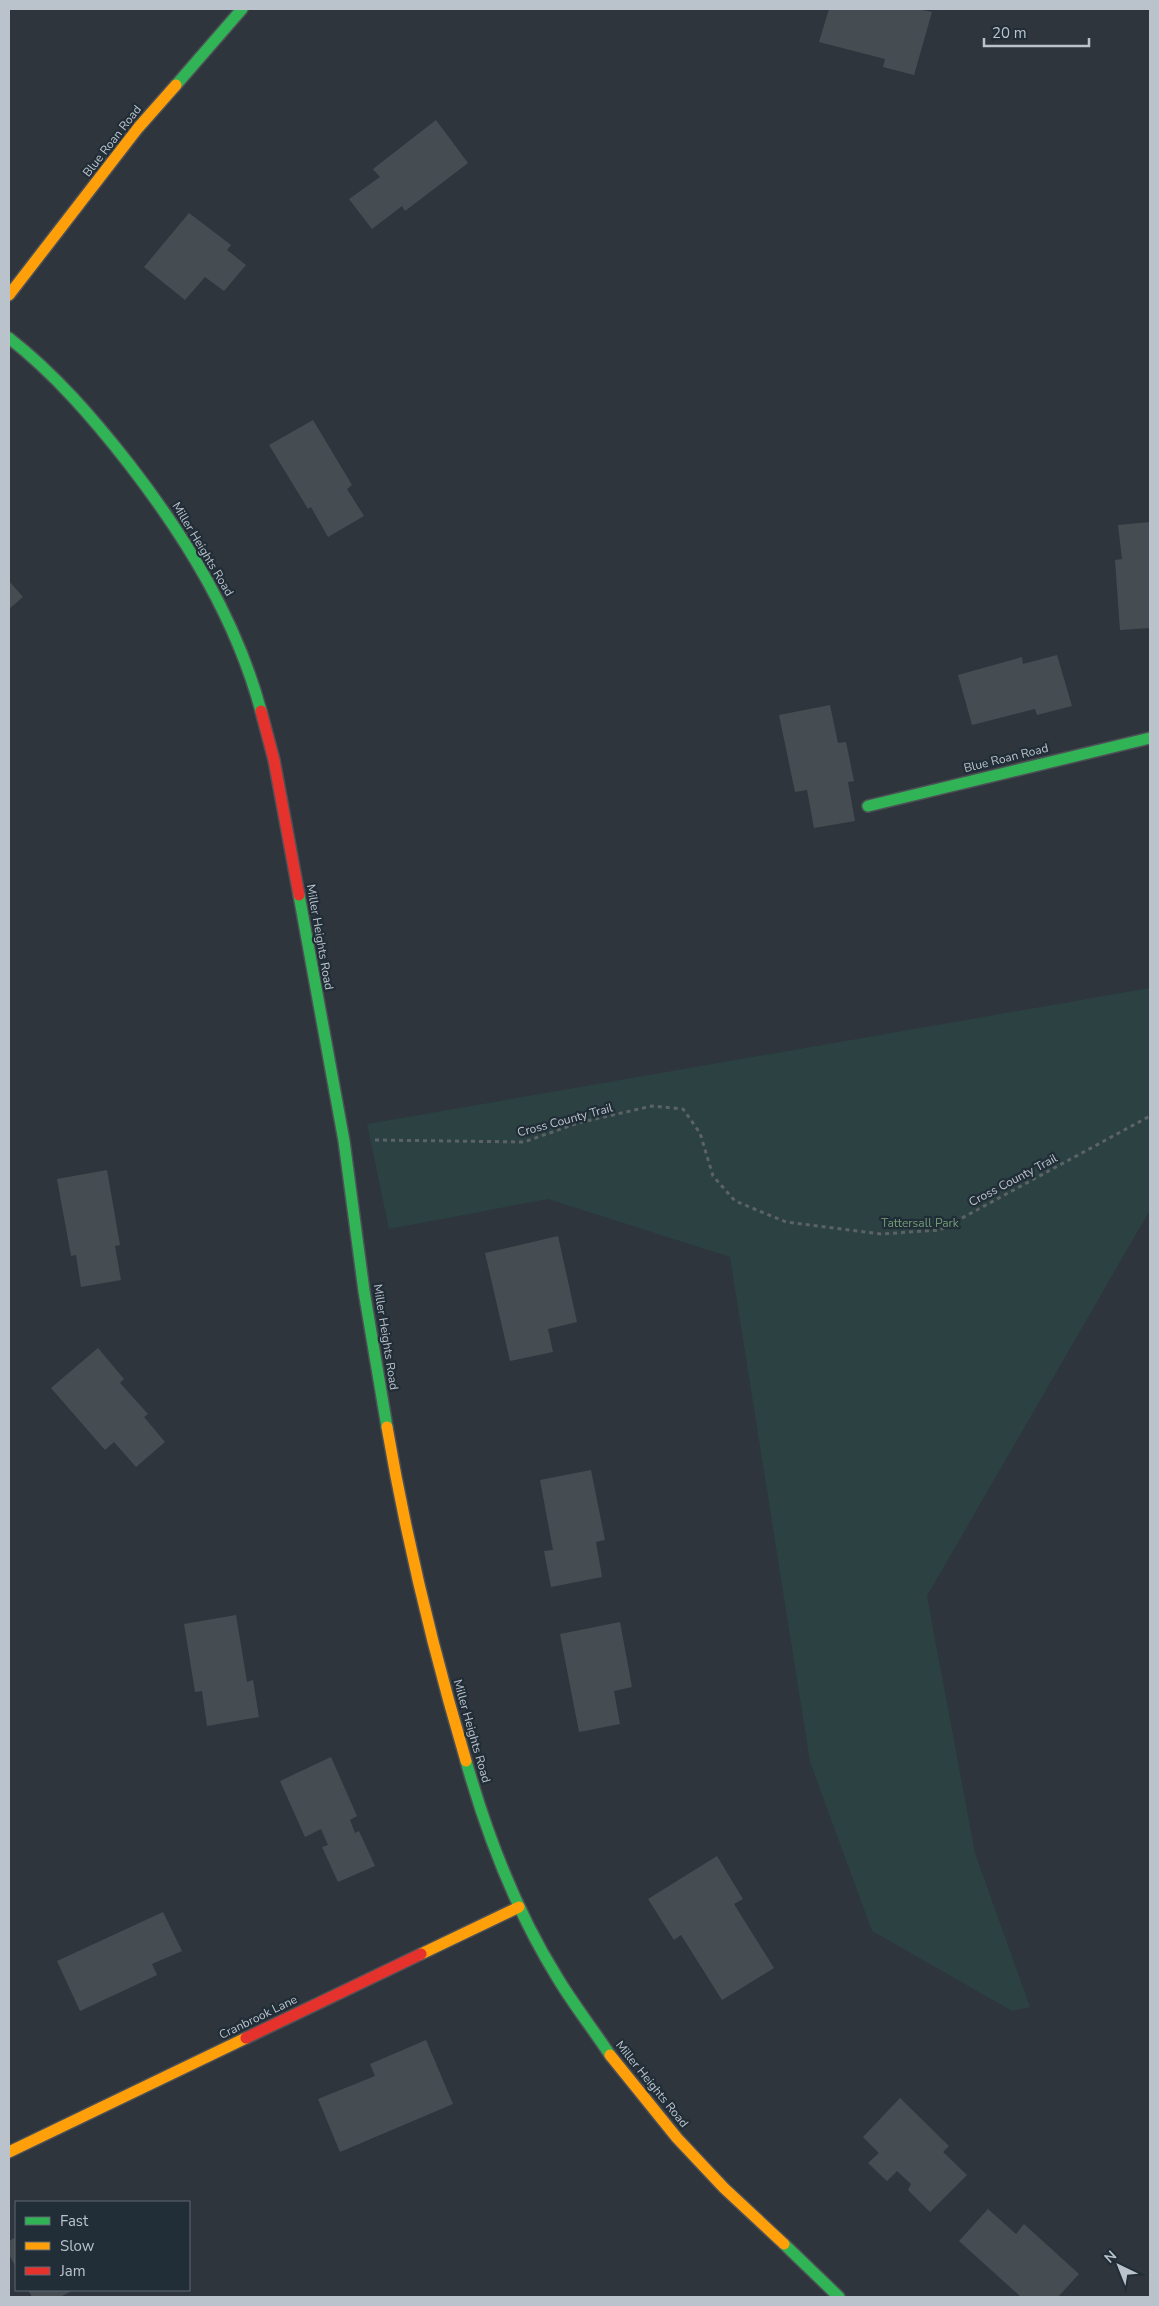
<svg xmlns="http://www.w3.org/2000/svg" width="1159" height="2306" font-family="'Nunito Sans',sans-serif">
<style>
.green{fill:#2b4142}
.building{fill:#464d52}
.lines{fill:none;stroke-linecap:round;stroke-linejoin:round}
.fast-casing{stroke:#4d5157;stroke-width:14}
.slow-casing{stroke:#4d5157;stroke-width:14}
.jam-casing{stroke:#4d5157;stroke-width:14}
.path{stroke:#5c6266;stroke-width:3;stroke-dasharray:4 4;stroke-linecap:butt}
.fast{stroke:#30b455;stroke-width:11}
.slow{stroke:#ff9f0a;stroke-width:11}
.jam{stroke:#e5322d;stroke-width:11}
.labels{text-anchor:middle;stroke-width:4.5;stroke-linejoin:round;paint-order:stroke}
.street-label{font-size:12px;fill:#bac3cc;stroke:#212d37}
.park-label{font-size:12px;fill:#729c76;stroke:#212d37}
</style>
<rect width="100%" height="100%" fill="#2e353c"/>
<!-- green -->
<path class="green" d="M1150 988V1210L927 1596 975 1853 1030 2007 1012 2011 872 1931 810 1762 730 1257 548 1199 389 1229 367 1124Z"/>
<!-- building -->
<g class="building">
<path d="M829 9H917L932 12 914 75 883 67 885 59 819 42Z"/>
<path d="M436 120 468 163 405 211 402 206 372 229 349 199 380 177 373 169Z"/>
<path d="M189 213 231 245 227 250 246 265 224 291 205 277 185 300 144 267Z"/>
<path d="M313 420 352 485 347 489 364 516 328 537 311 507 308 509 269 445Z"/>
<path d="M1150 522V628L1120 630 1115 560 1122 559 1118 525Z"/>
<path d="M9 581 23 597 9 609Z"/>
<path d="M1057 655 1072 706 1037 715 1035 709 972 725 958 675 1022 657 1023 664Z"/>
<path d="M830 705 838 743 846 742 854 781 848 782 855 821 814 828 807 790 795 792 779 715Z"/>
<path d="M107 1170 120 1245 115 1246 121 1280 81 1287 76 1255 71 1256 57 1179Z"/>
<path d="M558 1236 577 1322 548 1329 553 1352 510 1361 485 1253Z"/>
<path d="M98 1348 124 1379 120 1383 148 1414 144 1417 165 1442 136 1467 114 1442 105 1450 51 1388Z"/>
<path d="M591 1470 605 1540 596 1542 602 1577 551 1587 544 1551 553 1550 540 1480Z"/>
<path d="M236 1615 247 1682 253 1680 259 1717 207 1726 202 1691 195 1692 184 1624Z"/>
<path d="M620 1622 632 1687 614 1691 620 1724 579 1732 560 1634Z"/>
<path d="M331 1757 357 1816 350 1820 355 1833 359 1831 375 1866 338 1882 322 1847 328 1845 321 1829 305 1837 280 1781Z"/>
<path d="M717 1856 743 1899 734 1904 774 1968 722 2000 681 1935 674 1940 648 1899Z"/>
<path d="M163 1912 182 1951 152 1964 157 1975 80 2011 57 1961Z"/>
<path d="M426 2040 453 2104 340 2152 318 2099 375 2076 370 2064Z"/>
<path d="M900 2098 949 2146 943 2152 967 2175 930 2212 908 2190 911 2184 897 2171 887 2181 868 2163 879 2153 863 2137Z"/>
<path d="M988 2209 1016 2234 1024 2224 1079 2274 1058 2297H1021L959 2241Z"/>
<path d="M16 2237V2268L9 2254V2241Z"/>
<path d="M28 2290H74L60 2297H32Z"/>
</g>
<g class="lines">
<defs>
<g id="fast">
<path d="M176 85 242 9"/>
<path d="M9 338C55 374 93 418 129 464 187 539 236 619 261 711"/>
<path d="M868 806 1150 738"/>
<path d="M299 895 344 1141 364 1291 387 1427"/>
<path d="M466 1761C487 1835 516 1911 557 1977 573 2004 593 2029 610 2055"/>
<path d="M784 2244 839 2297"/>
</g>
<g id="slow">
<path d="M9 295 138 128 176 85"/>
<path d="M387 1427C406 1537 434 1653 466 1761"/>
<path d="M421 1954 519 1907"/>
<path d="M610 2055 677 2138 724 2188 784 2244"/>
<path d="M9 2152 246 2038"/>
</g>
<g id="jam">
<path d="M261 711 274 760 299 895"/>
<path d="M246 2038 421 1954"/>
</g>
</defs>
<!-- fast casing -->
<use href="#fast" class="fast-casing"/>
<!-- slow casing -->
<use href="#slow" class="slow-casing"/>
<!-- jam casing -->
<use href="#jam" class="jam-casing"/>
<!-- path -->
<path class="path" d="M375 1140 524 1142 578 1123 652 1106 683 1109 700 1133 713 1176 735 1201 786 1222 881 1234 940 1230 1150 1116"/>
<!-- fast -->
<use href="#fast" class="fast"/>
<!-- slow -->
<use href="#slow" class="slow"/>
<!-- jam -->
<use href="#jam" class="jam"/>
</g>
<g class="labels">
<!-- street labels -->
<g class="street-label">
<text transform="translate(112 141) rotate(-52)" y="4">Blue Roan Road</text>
<text transform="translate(203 549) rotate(59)" y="4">Miller Heights Road</text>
<text transform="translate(1006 758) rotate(-14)" y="4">Blue Roan Road</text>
<text transform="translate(320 937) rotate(80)" y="4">Miller Heights Road</text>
<text transform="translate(565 1120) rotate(-15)" y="4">Cross County Trail</text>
<text transform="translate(1013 1180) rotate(-28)" y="4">Cross County Trail</text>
<text transform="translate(386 1337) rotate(81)" y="4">Miller Heights Road</text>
<text transform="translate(472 1731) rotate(74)" y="4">Miller Heights Road</text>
<text transform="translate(258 2017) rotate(-26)" y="4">Cranbrook Lane</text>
<text transform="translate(652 2084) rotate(51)" y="4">Miller Heights Road</text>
</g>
<!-- park labels -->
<g class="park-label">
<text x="920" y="1227">Tattersall Park</text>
</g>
</g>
<!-- border -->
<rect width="1159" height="2306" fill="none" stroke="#bac3cc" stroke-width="20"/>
<!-- legend -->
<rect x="15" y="2201" width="175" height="90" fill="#212d37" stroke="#5e6973"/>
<rect x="25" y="2217" width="25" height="8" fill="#30b455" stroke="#5e6973"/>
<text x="60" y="2226" font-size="15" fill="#bac3cc">Fast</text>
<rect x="25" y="2242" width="25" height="8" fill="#ff9f0a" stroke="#5e6973"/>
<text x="60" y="2251" font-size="15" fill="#bac3cc">Slow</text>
<rect x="25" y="2267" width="25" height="8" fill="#e5322d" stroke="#5e6973"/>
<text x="60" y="2276" font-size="15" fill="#bac3cc">Jam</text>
<!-- north arrow -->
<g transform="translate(1119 2266) rotate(317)" stroke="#212d37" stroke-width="4" paint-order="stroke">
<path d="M0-4L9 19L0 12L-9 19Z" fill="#bac3cc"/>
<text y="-8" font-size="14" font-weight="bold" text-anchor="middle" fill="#bac3cc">N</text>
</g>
<!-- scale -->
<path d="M984 38v8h105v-8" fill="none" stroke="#bac3cc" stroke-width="2.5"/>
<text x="992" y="38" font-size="15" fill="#bac3cc" stroke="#212d37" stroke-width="4" paint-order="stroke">20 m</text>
</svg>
